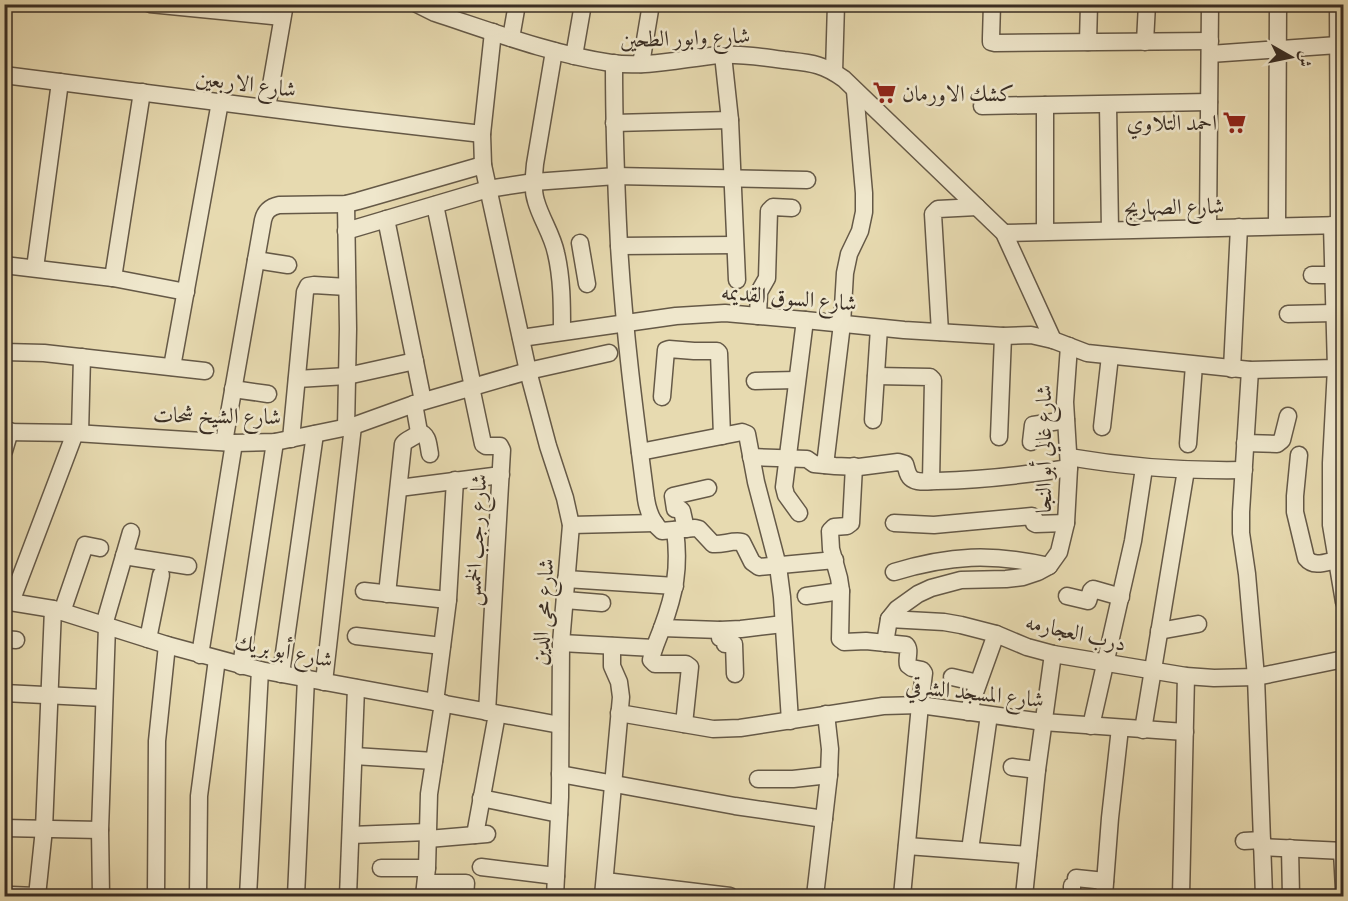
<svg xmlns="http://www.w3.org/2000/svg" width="1348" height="901" font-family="'EB Garamond',Amiri,serif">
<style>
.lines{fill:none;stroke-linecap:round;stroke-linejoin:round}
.street-casing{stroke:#655947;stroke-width:19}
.street{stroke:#efe7cc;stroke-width:16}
.labels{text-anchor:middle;stroke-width:5;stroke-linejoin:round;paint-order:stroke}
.street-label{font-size:22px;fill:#3a2e24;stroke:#efe7cc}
.poi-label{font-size:22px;fill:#3a2e24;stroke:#efe7cc;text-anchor:start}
</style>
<rect width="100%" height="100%" fill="#e7dab0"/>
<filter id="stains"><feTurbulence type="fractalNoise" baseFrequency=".00333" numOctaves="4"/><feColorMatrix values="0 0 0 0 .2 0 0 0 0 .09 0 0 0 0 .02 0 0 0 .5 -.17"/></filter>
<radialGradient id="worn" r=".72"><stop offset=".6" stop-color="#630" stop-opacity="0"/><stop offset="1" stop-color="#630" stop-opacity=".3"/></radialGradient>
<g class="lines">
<defs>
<g id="street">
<path d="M150 4 282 17"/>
<path d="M417 4 435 13C493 32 551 54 611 63 647 68 685 58 720 55 742 54 763 57 784 60 810 63 822 63 844 79L1004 233 1053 340"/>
<path d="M992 4 991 38V42L995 43 1210 41"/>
<path d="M1338 4 1339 225"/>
<path d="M493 32 482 134 483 165 528 371 548 446 565 498 571 525 561 643 560 797 555 896"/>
<path d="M511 38 517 4"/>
<path d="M1088 42 1089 4"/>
<path d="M1145 42 1147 4"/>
<path d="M554 51 535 164C534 176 532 189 536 201 541 219 552 234 556 253 562 278 562 305 562 331"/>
<path d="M1210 54 1338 45"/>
<path d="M723 55 730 120 737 280"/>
<path d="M574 56 583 4"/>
<path d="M614 63C614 124 616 185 619 245 624 330 635 415 646 499 648 512 652 523 662 531L695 528 699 529 713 544C723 545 732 540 742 542L752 562 759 567 835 560"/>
<path d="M641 64 651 4"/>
<path d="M834 72 836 4"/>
<path d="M4 75 344 118 482 134"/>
<path d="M1045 105V231"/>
<path d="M1108 105 1110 230"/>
<path d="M982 106 1209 102"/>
<path d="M267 108 285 4"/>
<path d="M614 123 730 120"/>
<path d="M435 205 473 387"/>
<path d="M386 219 423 401"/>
<path d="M1332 225 1336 368 1331 463V525L1344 602"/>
<path d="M1277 226 1278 4"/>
<path d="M1208 228 1210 4"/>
<path d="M346 231 488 189 534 182 616 176 807 180"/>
<path d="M1004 233 1344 225"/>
<path d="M580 243 587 284"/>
<path d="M619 246 735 245"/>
<path d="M256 260 288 265"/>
<path d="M4 265 113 278 186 292"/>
<path d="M35 268 60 82"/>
<path d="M1312 275H1333"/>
<path d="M113 278 142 92"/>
<path d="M1288 314 1334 313"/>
<path d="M758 316 759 292 767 278 769 211 773 207 792 208"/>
<path d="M940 332 933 214 938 209 977 207"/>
<path d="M521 338 676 316 725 313 805 320 904 330 1003 336 1031 335 1053 340 1087 353 1250 370 1336 368 1344 367"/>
<path d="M4 352 44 353 205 371"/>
<path d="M172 367 220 102"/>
<path d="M1232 369 1239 227"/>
<path d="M1250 370 1241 512V533L1247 574 1256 677 1264 896"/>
<path d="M876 376 930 377 933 380 931 481"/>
<path d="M297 379 347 376 415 361"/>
<path d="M755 381 797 380"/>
<path d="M471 387 483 444 486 446H500L502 450 487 712"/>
<path d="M233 389 268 394"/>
<path d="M662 397 666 350 669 349 694 351H717L719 353 722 436"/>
<path d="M873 420 879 328"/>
<path d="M1102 427 1110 356"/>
<path d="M346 428 348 329 346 204"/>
<path d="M4 432 75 433 234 443 275 442 353 426 414 404 528 371 609 353"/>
<path d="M419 432C429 435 428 445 430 454"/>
<path d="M80 433 82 357"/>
<path d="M999 437 1003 336"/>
<path d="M291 439 305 292 308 286 314 285 347 287"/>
<path d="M224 442 263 220C265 211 270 207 279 205L346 204 358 201 483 165"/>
<path d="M1031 442 1033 425 1066 420"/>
<path d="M1245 443 1277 444 1282 440 1288 416"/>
<path d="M1188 444 1194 365"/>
<path d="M4 451 10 431"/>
<path d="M640 452 742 432 747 434 756 482 778 566 782 597 790 721"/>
<path d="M1299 455 1295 496V512L1306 558C1314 568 1326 562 1337 560"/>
<path d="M751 457 807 459 814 464 835 466 859 467 898 462 905 464C907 469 907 477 914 480 920 483 930 481 937 481 982 480 1025 475 1069 468"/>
<path d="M1069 457C1127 467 1184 471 1244 470"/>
<path d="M825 465 842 324 845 273 849 254 860 231 864 212V193L855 91"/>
<path d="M854 466 851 523 847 526 834 527 830 531 831 549 839 578 841 591 840 639 844 642 866 641 906 645C911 650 906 659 908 665L912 668 922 670 924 673 920 705 902 896"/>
<path d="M399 488 501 475"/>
<path d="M799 513 786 495 784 487 805 320"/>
<path d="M894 523 934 525 1032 516 1034 518V523L1036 524 1066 523"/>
<path d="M571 525 655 523"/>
<path d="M686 529 682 511 680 509H675L673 496 708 488"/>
<path d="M675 530C680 568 675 593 662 628 658 639 653 649 651 660L655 664H686L690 667 684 724"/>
<path d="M124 556 188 566"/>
<path d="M894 572C950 555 992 553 1049 566"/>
<path d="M566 579 675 586"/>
<path d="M364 591 448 600"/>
<path d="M387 594 403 444C408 438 415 438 419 432L414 404"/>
<path d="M806 596 841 591"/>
<path d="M1067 596 1088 601 1091 591 1093 589 1121 597"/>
<path d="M565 600 602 603"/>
<path d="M4 601 53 609 167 645 260 670 560 725"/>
<path d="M11 602 75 433"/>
<path d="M62 612 85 545 100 548"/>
<path d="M889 619 944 622 961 625 996 634 1027 647 1053 654 1186 676 1214 678 1256 677 1344 659"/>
<path d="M104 625 131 532"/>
<path d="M662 628 720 630 741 629 783 624"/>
<path d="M720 630V638L725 639V644H734L735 674"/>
<path d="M1159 631 1198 624"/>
<path d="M356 636 442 646"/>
<path d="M4 639 16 640"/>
<path d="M148 639 161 575"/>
<path d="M561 643 654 648"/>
<path d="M885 643 889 619 897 609 918 594 931 588 961 580 1006 579 1023 577 1038 572 1049 566 1059 552 1066 523 1069 468 1065 402 1069 346"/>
<path d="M200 655 234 443"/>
<path d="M241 666 275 442"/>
<path d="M281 674 315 434"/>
<path d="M952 677 978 683"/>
<path d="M324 682 353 426"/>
<path d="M4 693 104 698"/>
<path d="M435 702 448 600 455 480"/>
<path d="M968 712 996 634"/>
<path d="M619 713 713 729 740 728 883 706 920 705 1043 722 1185 732"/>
<path d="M1091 726 1133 541 1144 468"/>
<path d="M1143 730 1186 470"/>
<path d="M354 756 434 761"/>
<path d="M1012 767 1037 770"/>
<path d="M560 774 735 806 824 819"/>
<path d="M758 779H793L829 775"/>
<path d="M481 798 559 814"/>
<path d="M4 828 100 830"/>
<path d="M351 835 428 832"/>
<path d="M475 835 497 714"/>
<path d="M428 839 487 834"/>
<path d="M1244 841 1262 840"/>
<path d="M907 846 1028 855"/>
<path d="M1262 847 1344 851"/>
<path d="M1290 848 1291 896"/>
<path d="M970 850 989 715"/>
<path d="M1342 851 1344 890"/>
<path d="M481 867 556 876"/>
<path d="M381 868H427"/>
<path d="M1076 878 1105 881"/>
<path d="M605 881 730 896"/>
<path d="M426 883H466L465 896"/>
<path d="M11 895 37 896"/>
<path d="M37 896 44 829 53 609"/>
<path d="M101 896 100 830 107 626"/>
<path d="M156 896 157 741 167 645"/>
<path d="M198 896 199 796 217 659"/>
<path d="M248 896 260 670"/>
<path d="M296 896 306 678"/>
<path d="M348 896 356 688"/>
<path d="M424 896 427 868 429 794 443 703"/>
<path d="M603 896 621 697 619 682 612 666V646"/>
<path d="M815 896 829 775 830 749 826 714"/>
<path d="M1024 896 1037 770 1053 654"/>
<path d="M1072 896V886"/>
<path d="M1104 896 1110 818 1120 728"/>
<path d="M1181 896 1186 676"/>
</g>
</defs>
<!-- street casing -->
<use href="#street" class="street-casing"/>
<!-- street -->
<use href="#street" class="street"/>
</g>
<!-- icons -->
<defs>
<symbol id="supermarket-bare" viewBox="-9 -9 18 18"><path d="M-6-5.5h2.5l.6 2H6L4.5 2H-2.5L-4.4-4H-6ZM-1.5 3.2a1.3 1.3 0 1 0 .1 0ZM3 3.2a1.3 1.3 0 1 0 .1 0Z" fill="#8f2418" stroke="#efe7cc" stroke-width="2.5" paint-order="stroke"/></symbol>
</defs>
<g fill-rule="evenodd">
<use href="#supermarket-bare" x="868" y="76" width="33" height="33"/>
<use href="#supermarket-bare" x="1218" y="106" width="33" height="33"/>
</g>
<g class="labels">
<!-- street labels -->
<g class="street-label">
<text transform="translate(685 37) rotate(-2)" y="8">شارع وابور الطحين</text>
<text transform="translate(246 83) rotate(7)" y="8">شارع الاربعين</text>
<text transform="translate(1174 206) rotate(-1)" y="8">شارع الصهاريج</text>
<text transform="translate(789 297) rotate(5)" y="8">شارع السوق القديمه</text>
<text transform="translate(217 415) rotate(1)" y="8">شارع الشيخ شحات</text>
<text transform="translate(1043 449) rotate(-90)" y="8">شارع غالي أبو النجا</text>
<text transform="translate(475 540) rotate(-87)" y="8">شارع رجب الخمس</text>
<text transform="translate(542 612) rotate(-86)" y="8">شارع محى الدين</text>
<text transform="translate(1076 632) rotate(13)" y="8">درب العجارمه</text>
<text transform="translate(284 650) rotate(11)" y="8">شارع أبو بريك</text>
<text transform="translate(975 692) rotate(6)" y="8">شارع المسجد الشرقي</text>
</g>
<!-- poi labels -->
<g class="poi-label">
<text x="902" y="101">كشك الاورمان</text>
<text x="1217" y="130" text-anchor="end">احمد التلاوي</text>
</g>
</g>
<!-- margin -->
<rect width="1348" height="901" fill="none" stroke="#e7dab0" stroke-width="24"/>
<rect x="6" y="6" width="1336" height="889" fill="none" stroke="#3a2e24" stroke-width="3"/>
<rect x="12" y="12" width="1324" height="877" fill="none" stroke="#3a2e24" stroke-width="1.5"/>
<!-- north arrow -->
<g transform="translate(1291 57) rotate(99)" stroke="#efe7cc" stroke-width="4.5" paint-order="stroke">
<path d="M0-4.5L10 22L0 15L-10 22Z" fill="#3a2e24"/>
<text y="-9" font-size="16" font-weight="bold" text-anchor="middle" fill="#3a2e24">ش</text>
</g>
<rect width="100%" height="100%" filter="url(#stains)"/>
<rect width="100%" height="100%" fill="url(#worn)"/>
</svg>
